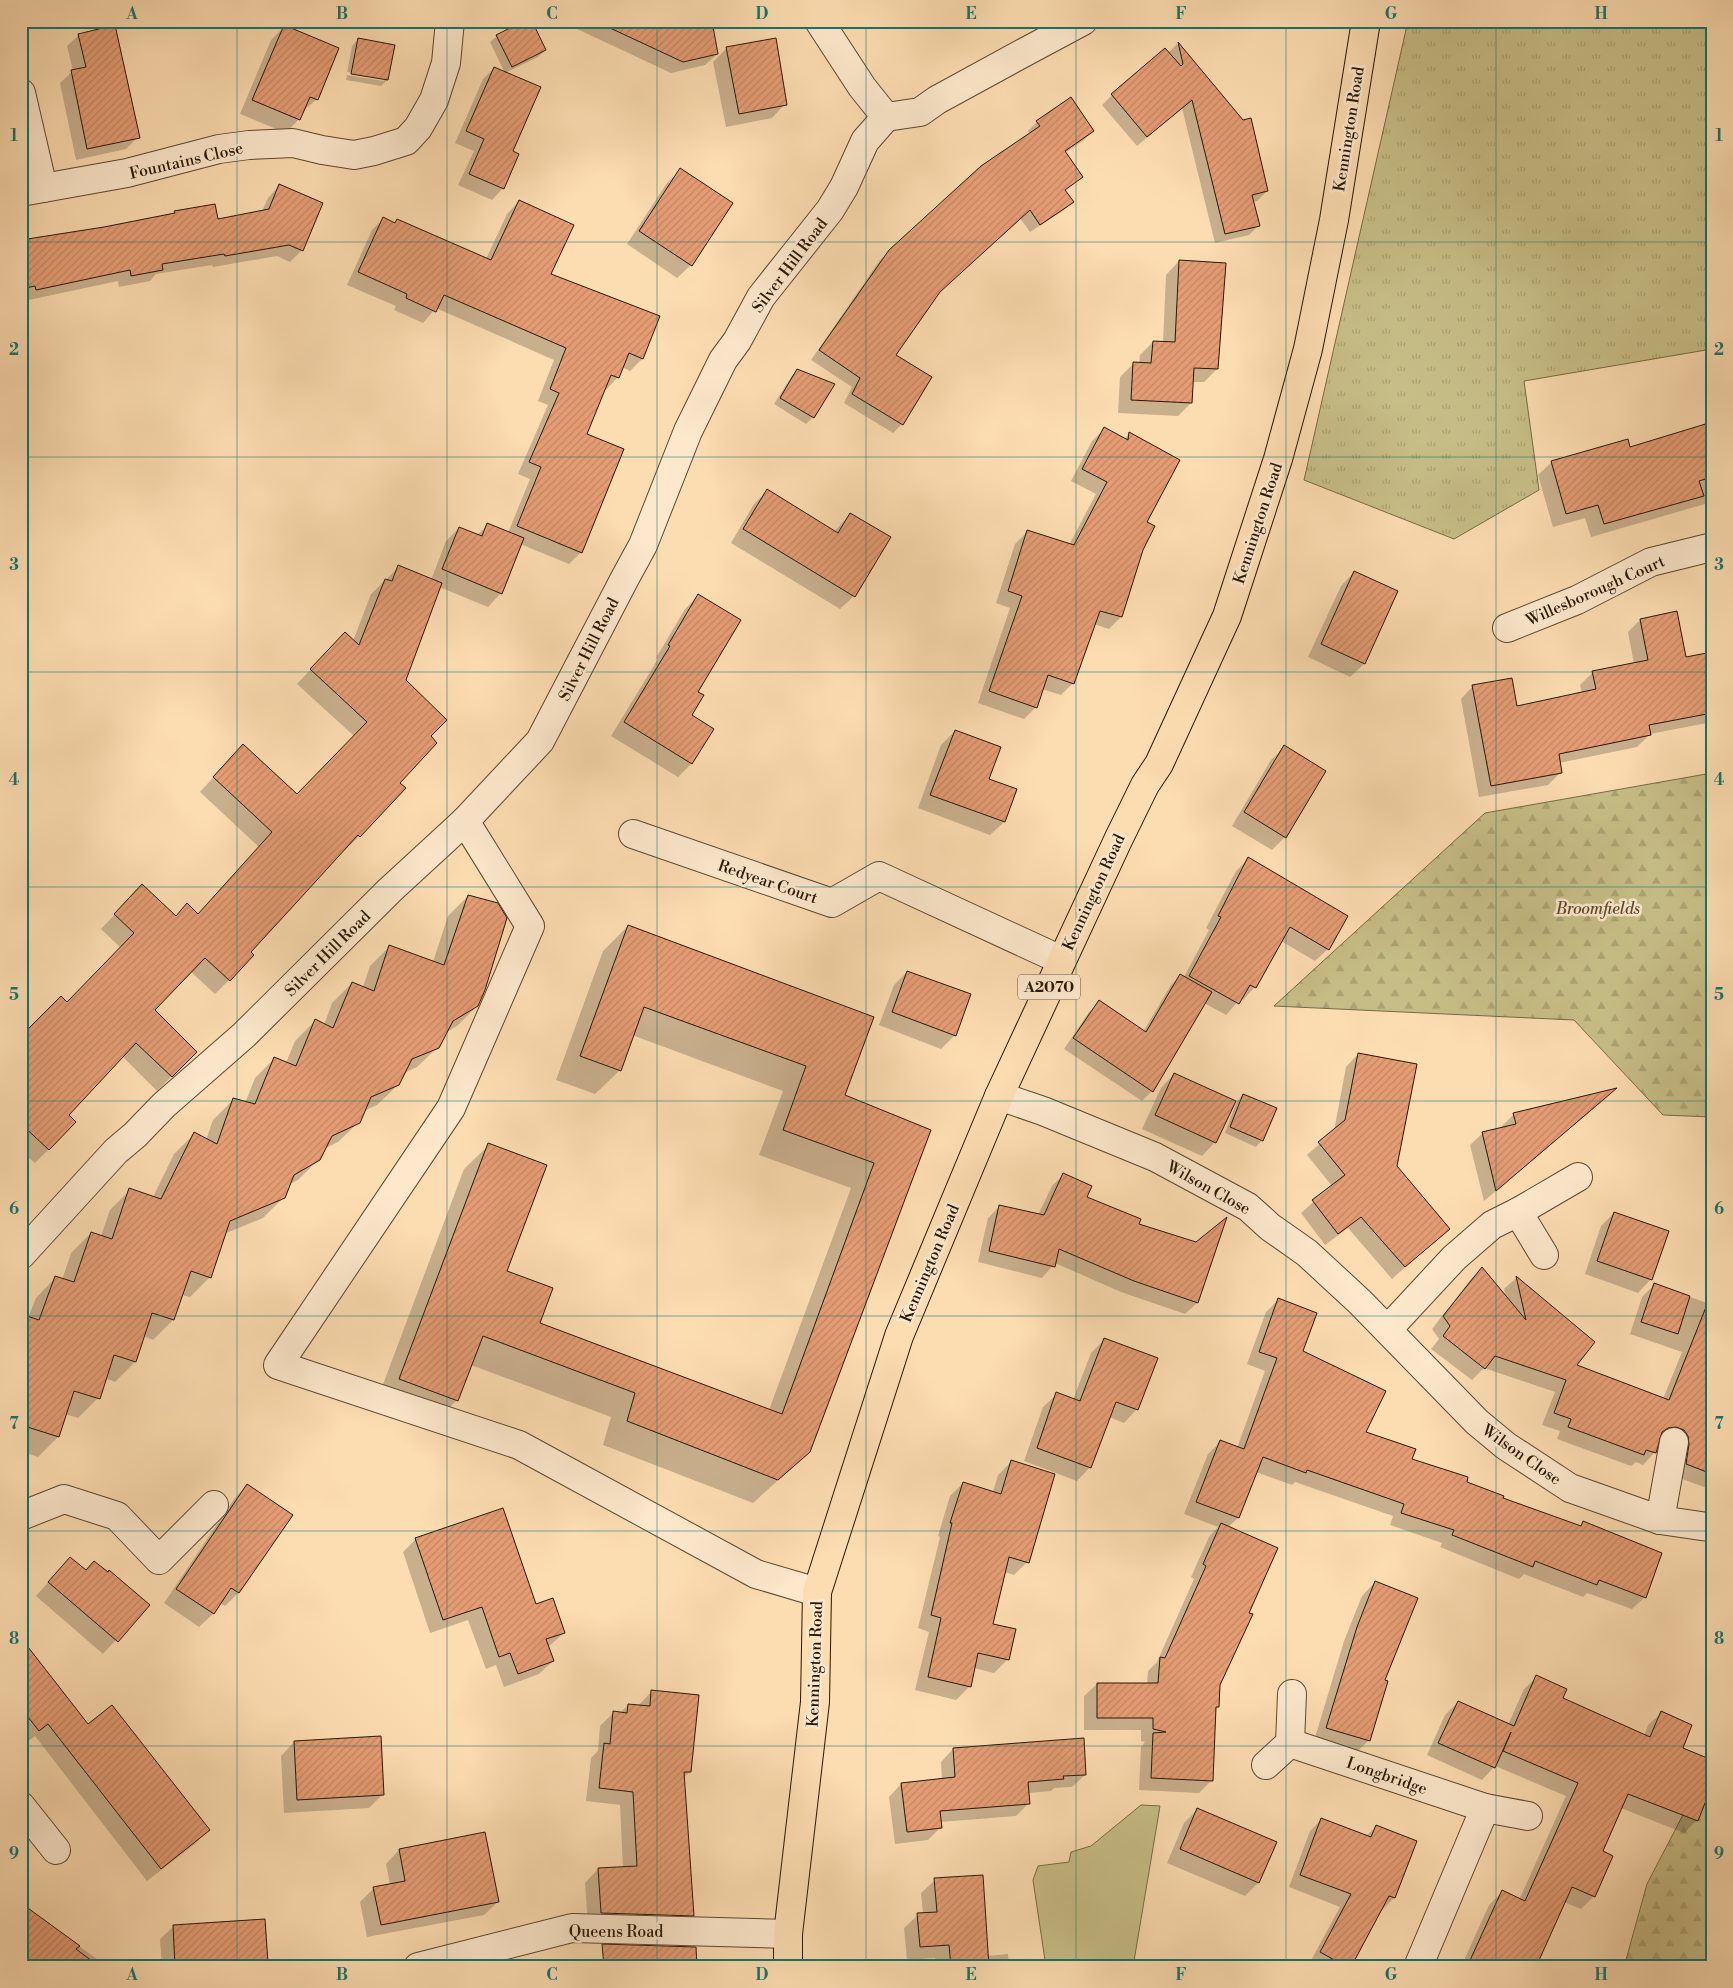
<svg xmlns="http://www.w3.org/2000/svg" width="1733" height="1988" font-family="'Libre Bodoni',serif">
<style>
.grass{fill:#c7be87;stroke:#776a44}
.forest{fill:url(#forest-firs);stroke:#776a44}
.park{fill:url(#park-tufts);stroke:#776a44}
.shadow{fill:#0003}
.building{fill:url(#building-hatch);stroke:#271702}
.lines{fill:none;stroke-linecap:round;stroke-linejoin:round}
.minor-casing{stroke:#5c482e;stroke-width:30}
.major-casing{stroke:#271702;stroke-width:30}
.minor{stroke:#fde8cc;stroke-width:28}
.major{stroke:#fcdcb1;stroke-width:28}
.grid{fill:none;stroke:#0f766e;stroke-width:1;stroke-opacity:0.55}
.labels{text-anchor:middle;stroke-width:5;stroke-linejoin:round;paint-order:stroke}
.shield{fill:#fde8cc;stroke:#67563f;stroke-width:1}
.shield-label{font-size:15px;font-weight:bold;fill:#271702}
.street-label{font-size:16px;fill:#271702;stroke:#fde8cc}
.park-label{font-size:16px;font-style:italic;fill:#57492a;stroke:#fde8cc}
.neatline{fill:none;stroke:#0f766e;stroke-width:2}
.grid-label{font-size:16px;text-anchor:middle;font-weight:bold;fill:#0f766e}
</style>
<defs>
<pattern id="forest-firs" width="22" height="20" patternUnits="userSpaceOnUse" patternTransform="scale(1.25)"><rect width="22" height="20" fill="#c7be87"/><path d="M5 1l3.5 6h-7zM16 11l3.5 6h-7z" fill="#aba373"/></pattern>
<pattern id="park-tufts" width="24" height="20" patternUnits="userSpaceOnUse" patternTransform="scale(1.25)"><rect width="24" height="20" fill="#c7be87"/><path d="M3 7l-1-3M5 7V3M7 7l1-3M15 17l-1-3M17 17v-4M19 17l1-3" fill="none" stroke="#aba373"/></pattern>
<pattern id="building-hatch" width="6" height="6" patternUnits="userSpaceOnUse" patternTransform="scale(1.25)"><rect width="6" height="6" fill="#e59d74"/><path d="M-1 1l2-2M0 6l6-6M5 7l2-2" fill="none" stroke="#c48663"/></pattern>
</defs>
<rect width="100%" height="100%" fill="#fcdcb1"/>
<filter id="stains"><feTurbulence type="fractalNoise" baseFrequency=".004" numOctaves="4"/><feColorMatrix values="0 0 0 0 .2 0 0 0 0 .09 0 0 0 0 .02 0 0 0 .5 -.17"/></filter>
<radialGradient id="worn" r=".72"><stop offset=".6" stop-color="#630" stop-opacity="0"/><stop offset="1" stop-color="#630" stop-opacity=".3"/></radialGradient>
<!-- grass -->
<path class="grass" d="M1141 1805 1160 1806 1133 1967H1046L1033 1880 1038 1866 1069 1862 1071 1852 1091 1846Z"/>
<!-- forest -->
<g class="forest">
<path d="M1712 773V1117L1663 1115 1574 1020 1274 1006 1485 813Z"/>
<path d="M1712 1759V1967H1624L1647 1884Z"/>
</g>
<!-- park -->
<path class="park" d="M1408 21H1712V349L1524 381 1539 490 1454 539 1304 480Z"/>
<!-- shadow -->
<g class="shadow">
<path d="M560 21H711L717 54 705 65 671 73Z"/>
<path d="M284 27 317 99 302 112 299 119 286 133 240 114 271 40Z"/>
<path d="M79 35 138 137 126 149 76 160 60 83 73 71 67 46Z"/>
<path d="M497 36 545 50 538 57 505 73 490 42Z"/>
<path d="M358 39 387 80 381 86 346 80 347 75 384 81V78L347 72 352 46Z"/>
<path d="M1177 44 1243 122 1267 191 1257 201 1253 202 1259 225 1249 235 1215 243 1182 108 1137 146 1102 105 1112 95 1168 53Z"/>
<path d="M727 48 785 104 772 118 726 127 713 62Z"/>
<path d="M494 68 511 152 503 188 492 200 458 185 474 151 455 143 483 79Z"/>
<path d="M1037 122 1093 131 1084 140 1065 153 1081 177 1064 191 1072 202 1063 211 1030 232 1020 218 938 293 895 356 902 424 893 433 844 403 852 387 811 360 880 260 1030 134 1028 131Z"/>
<path d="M681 170 691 265 677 278 627 244 667 183Z"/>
<path d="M279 186 302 250 290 262 277 256 213 267 212 265 156 274 150 281 119 287 118 281 24 301 23 298H21V241L105 228 171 215 175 212 217 220 262 211 268 198Z"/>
<path d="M519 201 549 275 642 359 630 371 622 367 618 377 606 390 604 389 585 434 581 552 569 564 520 544 501 593 488 607 439 587 404 681 429 736 398 783 359 836 345 850 344 849 250 953 229 980 215 994 190 971 153 1010 196 1052 157 1091 122 1056 67 1115 49 1149 35 1163 21 1151V1067L121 948 101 929 128 900 175 917 187 905 198 915 259 847 200 792 229 760 297 796 354 736 297 684 331 648 353 641 371 594 399 567 431 580 446 541 459 528 477 535 488 525 508 533 530 479 518 474 548 405 538 401 554 360 436 308 423 323 394 310 396 306 347 285 372 230 384 218 394 224 397 221 486 259 507 214Z"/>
<path d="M1179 261 1217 369 1204 382H1192L1191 403 1178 416 1118 413 1120 377 1133 364H1139L1140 355 1153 342H1163L1166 275Z"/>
<path d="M797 371 813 417 806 424 774 404 791 377Z"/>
<path d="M1712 423V502L1591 537 1585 518 1553 527 1538 475 1552 462 1629 448Z"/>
<path d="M1104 429 1124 439 1129 434 1146 523 1142 550 1121 617 1109 629 1094 624 1073 683 1061 695 1042 689 1036 707 1024 719 978 703 1010 608 996 603 1015 544 1027 532 1069 545 1096 494 1071 481 1092 441Z"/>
<path d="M767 491 834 532 850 514 854 596 840 609 731 543 754 504Z"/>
<path d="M1354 572 1397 591 1364 664 1350 677 1308 657 1341 586Z"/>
<path d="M698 596 696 692 690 715 691 764 678 777 611 736 658 659 656 658 685 609Z"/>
<path d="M1640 620 1685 658 1712 653V722L1650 734 1637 747 1559 763 1561 772 1548 785 1479 797 1461 699 1473 686 1516 707 1582 693 1580 685 1593 672 1634 664 1628 632Z"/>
<path d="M955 731 988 779 1015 790 1004 822 990 835 918 808 941 745Z"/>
<path d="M1285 747V837L1272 850 1232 826 1271 760Z"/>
<path d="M1248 859 1346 916 1328 949 1315 961 1281 941 1255 987 1243 1000 1241 998 1226 1015 1204 1003 1152 1091 1142 1101 1064 1049 1089 1012 1099 1002 1143 1032 1171 985 1181 975 1184 977 1209 930 1206 928 1236 871Z"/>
<path d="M468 896 477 1006 457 1026 445 1033 438 1047 417 1067 404 1073 398 1085 377 1105 364 1111 359 1122 338 1142 324 1149 319 1159 298 1180 288 1185 284 1197 263 1218 224 1234 210 1277 190 1297 181 1295 173 1320 153 1340 143 1336 135 1362 115 1382 105 1378 98 1398 78 1418 65 1414 58 1437 38 1457 21 1451V1315L28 1318 36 1298 56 1277 62 1280 71 1253 91 1233 101 1236 110 1210 130 1190 153 1197 174 1154 194 1134 206 1140 213 1120 233 1100 245 1103 255 1078 275 1058 286 1063 295 1041 315 1021 324 1025 332 1003 352 983 363 987 370 966 390 946 433 962 448 916Z"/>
<path d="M628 926 844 1096 929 1131 809 1452 753 1503 603 1445 611 1417 471 1365 457 1400 432 1425 376 1403 464 1169 489 1145 505 1271 538 1323 769 1410 851 1188 759 1155 783 1091 632 1035 620 1070 595 1094 556 1080 603 951Z"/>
<path d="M907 972 955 1035 941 1049 879 1025 894 985Z"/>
<path d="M1358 1054 1396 1166 1448 1229 1392 1279 1348 1228 1325 1245 1301 1213 1332 1186 1307 1155 1334 1131 1346 1067Z"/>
<path d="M1174 1074 1215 1142 1202 1156 1142 1129 1161 1088Z"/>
<path d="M1613 1090 1604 1100 1484 1201 1470 1145 1483 1133 1502 1129V1126L1514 1114Z"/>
<path d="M1243 1095 1262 1140 1256 1147 1225 1133 1237 1101Z"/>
<path d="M1063 1175 1086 1198 1138 1225 1197 1303 1185 1314 1121 1292 1055 1263 1042 1278 978 1262 988 1218 1000 1206 1038 1215 1052 1186Z"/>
<path d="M1614 1213 1651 1279 1638 1293 1585 1274 1601 1226Z"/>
<path d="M1481 1269 1506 1298 1504 1289 1516 1278 1593 1342 1575 1365 1663 1399 1682 1352 1630 1334 1642 1297 1654 1285 1705 1302 1712 1281V1490L1674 1476 1665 1438 1659 1439 1655 1452 1643 1465 1636 1462 1631 1466 1557 1439 1560 1431 1542 1425 1555 1392 1484 1368 1472 1380 1431 1349 1439 1339 1432 1329 1470 1280Z"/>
<path d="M1278 1300 1301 1352 1364 1433 1411 1459 1501 1499 1579 1527 1583 1523 1645 1597 1632 1609 1587 1593 1583 1597 1524 1574 1519 1579 1440 1547 1442 1543 1390 1525 1393 1516 1295 1482 1292 1485 1256 1472 1238 1518 1228 1527 1247 1613 1219 1685 1218 1707 1215 1710 1212 1780 1199 1793 1139 1790 1141 1747 1145 1742 1141 1741V1730H1084V1696L1097 1684 1147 1685 1148 1671 1157 1662 1194 1579 1191 1577 1209 1537 1218 1527 1184 1514 1208 1454 1220 1442 1237 1448 1265 1371 1247 1364 1266 1312Z"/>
<path d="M1104 1340 1137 1409 1124 1423 1109 1417 1090 1467 1077 1481 1024 1461 1043 1407 1057 1394 1073 1400 1091 1353Z"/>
<path d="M1011 1462 1027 1562 1014 1575 1004 1572 992 1625 1007 1660 994 1673 974 1668 970 1686 956 1700 915 1690 929 1632 918 1628 940 1537 938 1536 950 1496 963 1483 993 1492 998 1475Z"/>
<path d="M247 1485 238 1593 225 1606 220 1603 213 1614 199 1627 164 1603 234 1499Z"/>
<path d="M416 1539 536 1606 564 1633 548 1647 553 1661 539 1674 504 1687 496 1665 486 1669 468 1620 430 1633 403 1552Z"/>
<path d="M70 1558 86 1571 148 1605 103 1654 36 1596Z"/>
<path d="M1375 1582 1383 1680 1369 1740 1355 1754 1314 1741 1344 1641 1362 1596Z"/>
<path d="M21 1640 88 1726 208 1830 196 1843 147 1881 35 1736 26 1743 21 1737Z"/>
<path d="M1537 1677 1562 1699 1644 1736 1648 1725 1661 1713 1682 1749 1697 1820 1684 1833 1621 1808 1602 1852 1612 1856 1594 1896 1581 1909 1564 1902 1536 1964 1543 1967H1461L1489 1905 1502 1892 1519 1900 1566 1796 1495 1766 1482 1780 1427 1755 1445 1715 1458 1702 1508 1725 1524 1689Z"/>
<path d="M652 1691 690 1772 683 1778 693 1915 679 1929 588 1926 585 1883 598 1869 623 1868 620 1805 586 1801 591 1758 598 1751 600 1726 613 1713H620L628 1705 638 1706Z"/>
<path d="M294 1742 383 1794 369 1808 284 1813 281 1756Z"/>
<path d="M953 1749 1085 1775 1072 1787 1054 1788 1051 1791 1028 1793V1804L1016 1816 940 1822V1828L928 1840 895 1844 889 1797 901 1784 942 1780 941 1762Z"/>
<path d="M1197 1810 1275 1843 1258 1883 1245 1896 1167 1863 1184 1823Z"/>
<path d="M1322 1819 1366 1836 1376 1827 1394 1898 1382 1910 1380 1909 1350 1967H1313L1309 1964 1340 1907 1289 1887 1310 1831Z"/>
<path d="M484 1834 498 1902 484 1915 367 1937 360 1902 374 1888 390 1885 386 1864 399 1850Z"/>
<path d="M935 1880 987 1956 1008 1954 1009 1967H936L935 1958 907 1960 904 1928 918 1915 923 1914 921 1893Z"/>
<path d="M21 1890 25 1893 21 1897Z"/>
<path d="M21 1904 108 1967H21Z"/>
<path d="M174 1926 266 1963 262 1967H162L160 1939Z"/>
</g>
<!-- building -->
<g class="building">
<path d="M524 21H532L546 50 512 67 496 35Z"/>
<path d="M595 21H712L718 54 683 62Z"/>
<path d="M115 25 140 138 87 149 71 70 86 67 78 34Z"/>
<path d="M284 25 339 48 318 100 310 97 300 120 252 100Z"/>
<path d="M358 38 395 45 388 80 351 74Z"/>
<path d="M776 38 787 105 739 114 726 47Z"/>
<path d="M1178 42 1243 120 1251 118 1268 191 1252 195 1260 226 1225 234 1192 100 1147 137 1111 94 1165 48 1181 66 1183 64Z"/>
<path d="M494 67 541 87 513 151 519 154 504 189 469 174 484 139 466 131Z"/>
<path d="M1071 97 1094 131 1065 151 1083 177 1065 190 1074 202 1040 225 1030 210 940 292 896 355 932 377 903 425 852 394 860 378 819 350 889 250 981 166 1040 126 1036 121Z"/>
<path d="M680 168 733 203 692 266 639 231Z"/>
<path d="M279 184 323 203 303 251 289 245 225 256 224 254 162 264 163 270 131 276 130 270 36 290 35 286 21 289V240L104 227 175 213 174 211 215 204 218 219 269 209Z"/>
<path d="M519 200 574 225 551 274 660 316 643 359 629 353 619 378 611 375 587 434 624 449 582 553 517 526 541 467 529 462 559 393 550 389 566 348 444 295 436 312 406 298 407 294 358 272 383 217 395 223 397 219 491 260Z"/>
<path d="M1179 260 1226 263 1218 369 1194 368 1192 403 1131 400 1133 362 1151 363 1153 341 1175 342Z"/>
<path d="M797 369 835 384 814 418 780 398Z"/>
<path d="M1712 422V477L1699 481 1704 496 1604 524 1598 505 1566 514 1551 461 1628 439 1630 447Z"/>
<path d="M1104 427 1128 440 1129 432 1180 460 1147 522 1155 526 1143 550 1122 617 1100 611 1074 684 1048 675 1037 708 989 691 1022 596 1008 591 1027 530 1074 545 1107 482 1082 469Z"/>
<path d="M767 489 838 533 850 513 891 537 855 597 743 529Z"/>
<path d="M487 523 524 538 502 594 442 569 459 527 482 536Z"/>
<path d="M398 565 442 583 406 680 447 720 431 736 437 743 400 783 406 788 360 837 358 835 296 903 251 952 254 955 230 981 205 958 155 1010 197 1052 172 1077 136 1043 69 1115 76 1122 49 1150 21 1124V1036L61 996 67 1002 134 933 114 914 142 884 176 916 187 903 198 914 272 832 213 777 243 744 297 794 367 722 310 669 345 632 359 645 385 579 392 581Z"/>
<path d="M1354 571 1398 591 1365 664 1321 644Z"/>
<path d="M698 594 741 620 698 692 704 695 692 715 714 729 692 764 624 722 670 646 668 645Z"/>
<path d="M1677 611 1686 657 1712 652V713L1649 725 1651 735 1559 754 1562 773 1491 786 1472 685 1512 678 1517 706 1596 689 1592 671 1648 660 1640 619Z"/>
<path d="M955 730 1001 747 989 779 1017 789 1005 822 930 795Z"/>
<path d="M1284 745 1326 771 1286 838 1244 812Z"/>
<path d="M1248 857 1348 916 1329 950 1290 927 1256 988 1250 985 1239 1004 1189 976 1221 917 1218 916Z"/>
<path d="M468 895 498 903 507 918 485 990 478 1006 453 1021 439 1048 412 1059 399 1085 371 1097 360 1123 332 1136 320 1160 294 1175 285 1198 230 1221 211 1278 191 1271 174 1320 152 1313 136 1362 114 1355 100 1399 74 1391 59 1437 21 1425V1314L39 1320 55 1276 74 1282 91 1232 112 1239 129 1188 161 1199 194 1132 217 1144 233 1098 255 1104 274 1057 296 1066 315 1019 333 1028 352 982 374 991 389 945 444 965Z"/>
<path d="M628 925 874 1017 845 1095 931 1130 810 1452 778 1480 627 1421 635 1393 483 1336 458 1401 399 1379 488 1143 547 1165 507 1271 553 1288 540 1323 782 1414 874 1163 783 1130 806 1066 644 1007 621 1071 580 1056Z"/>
<path d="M907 971 971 994 956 1036 892 1012Z"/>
<path d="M1180 974 1212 992 1153 1092 1073 1038 1099 1000 1146 1032Z"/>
<path d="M1358 1053 1417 1064 1397 1166 1450 1229 1405 1267 1361 1217 1338 1234 1312 1200 1345 1175 1318 1142 1345 1120Z"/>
<path d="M1174 1073 1236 1101 1216 1143 1155 1115Z"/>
<path d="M1617 1088 1496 1191 1482 1132 1516 1124 1513 1113Z"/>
<path d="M1243 1094 1277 1108 1263 1141 1230 1127Z"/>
<path d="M1063 1173 1092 1186 1087 1197 1141 1219 1139 1224 1196 1242 1227 1217 1198 1303 1134 1281 1059 1249 1055 1267 989 1251 999 1205 1044 1215Z"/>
<path d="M1614 1212 1669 1231 1652 1280 1597 1261Z"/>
<path d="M1482 1267 1526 1320 1516 1276 1595 1342 1577 1365 1669 1400 1710 1297H1712V1474L1686 1464 1689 1444 1688 1436 1684 1430 1676 1427 1668 1428 1662 1432 1656 1453 1646 1450 1644 1455 1568 1427 1571 1419 1554 1413 1566 1380 1495 1356 1485 1369 1443 1336 1450 1326 1443 1316Z"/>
<path d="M1654 1283 1690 1296 1678 1334 1641 1322Z"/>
<path d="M1278 1298 1317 1313 1303 1351 1386 1391 1366 1432 1416 1449 1412 1459 1468 1477 1467 1482 1504 1496 1503 1498 1581 1526 1583 1521 1662 1553 1646 1598 1599 1580 1597 1585 1535 1561 1533 1567 1452 1535 1454 1530 1401 1513 1404 1504 1307 1470 1306 1473 1263 1457 1239 1518 1196 1502 1220 1440 1244 1449 1277 1358 1259 1352Z"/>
<path d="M1104 1338 1158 1358 1138 1410 1116 1402 1091 1468 1037 1448 1056 1392 1080 1401Z"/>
<path d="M1011 1460 1055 1474 1029 1563 1009 1557 993 1624 1016 1629 1009 1660 978 1653 971 1687 928 1677 941 1618 931 1615 952 1523H950L963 1482 1001 1494Z"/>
<path d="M247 1484 293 1515 239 1593 231 1588 214 1614 176 1589Z"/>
<path d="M503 1508 536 1604 553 1598 565 1633 546 1639 554 1661 518 1674 510 1653 499 1657 482 1607 443 1620 415 1538Z"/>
<path d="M1221 1523 1278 1548 1249 1613 1253 1614 1220 1685 1219 1707H1216L1213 1781 1151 1778 1153 1733 1166 1732 1153 1729V1718H1097V1683H1158L1160 1657 1165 1658 1206 1566 1203 1564Z"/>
<path d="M70 1557 86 1570 94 1561 108 1572 109 1570 150 1605 118 1642 48 1582Z"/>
<path d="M1375 1581 1418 1598 1385 1680 1388 1681 1370 1741 1326 1728 1357 1627Z"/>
<path d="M21 1638 88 1724 112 1705 210 1830 161 1869 48 1724 39 1731 21 1708Z"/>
<path d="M1536 1675 1567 1689 1563 1698 1650 1737 1661 1711 1692 1725 1683 1748 1712 1760V1785L1698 1821 1628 1794 1603 1851 1613 1856 1595 1897 1572 1887 1536 1967H1467L1502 1890 1525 1901 1578 1783 1503 1751 1511 1732 1495 1768 1438 1743 1458 1701 1514 1726Z"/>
<path d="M651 1690 699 1695 691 1772H684L694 1916 601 1913 598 1868 637 1866 633 1792 599 1788 604 1743 610 1744 613 1711 627 1713 628 1704 650 1706Z"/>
<path d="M381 1736 384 1795 297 1800 294 1741Z"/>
<path d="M1084 1738 1086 1775 1063 1776 1064 1779 1028 1782 1030 1804 940 1811 942 1828 907 1832 901 1783 955 1777 953 1748Z"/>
<path d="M1197 1808 1277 1842 1259 1883 1180 1849Z"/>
<path d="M1321 1818 1371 1837 1376 1825 1417 1841 1395 1898 1389 1896 1351 1967H1347L1320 1952 1351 1894 1300 1875Z"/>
<path d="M485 1832 499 1902 381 1925 373 1887 405 1881 399 1849Z"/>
<path d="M983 1875 989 1967H951L949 1945 920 1947 917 1913 937 1912 934 1878Z"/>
<path d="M21 1903 80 1946 76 1949 100 1967H21Z"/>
<path d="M265 1919 268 1963 175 1967 173 1925Z"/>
<path d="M602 1944 696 1947 697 1967H604Z"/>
</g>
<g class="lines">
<defs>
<g id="minor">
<path d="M819 21 862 87 886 117"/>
<path d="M21 93 43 188"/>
<path d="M21 192 127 173 219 149 249 145 293 143 322 150 354 155 374 151 406 141 418 128 434 100 446 63 450 21"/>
<path d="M1507 628 1577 600 1651 562 1712 547"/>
<path d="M465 821 530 926 451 1108 278 1365 519 1445 756 1574 817 1592"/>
<path d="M633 834 832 903 879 876 1061 960"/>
<path d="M999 1096 1043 1111 1155 1157 1248 1207 1270 1227 1307 1253 1360 1302 1477 1422 1506 1446 1570 1488 1660 1520 1708 1527"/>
<path d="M1518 1212 1544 1255"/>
<path d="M21 1255 116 1151 135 1135 164 1105 244 1035 390 890 465 821 540 741 625 578 643 545 688 431 723 360 737 341 761 297 830 210 844 187 865 141 886 117 920 112 937 100 1025 52 1083 21"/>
<path d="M1388 1329 1454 1258 1492 1225 1518 1212 1578 1177"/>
<path d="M21 1516 64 1499 117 1516 159 1560 214 1505"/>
<path d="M1660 1520 1674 1442"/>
<path d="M1290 1743 1485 1808 1528 1816"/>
<path d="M1266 1765 1290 1743 1292 1694"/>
<path d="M21 1806 56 1850"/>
<path d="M418 1967 572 1928 788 1934"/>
<path d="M1418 1967 1485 1808"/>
</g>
<path id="major" d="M788 1967V1934L815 1702 817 1592 899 1336 999 1096 1119 838 1145 785 1159 764 1227 616 1278 459 1308 349 1334 220 1366 21"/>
</defs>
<!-- minor casing -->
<use href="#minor" class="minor-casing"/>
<!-- major casing -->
<use href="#major" class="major-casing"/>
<!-- minor -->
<use href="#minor" class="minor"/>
<!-- major -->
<use href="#major" class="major"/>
</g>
<!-- grid -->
<path class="grid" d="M237 21V1967M447 21V1967M657 21V1967M866 21V1967M1076 21V1967M1286 21V1967M1496 21V1967M21 242H1712M21 457H1712M21 672H1712M21 887H1712M21 1101H1712M21 1316H1712M21 1531H1712M21 1746H1712"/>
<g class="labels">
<!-- shield labels -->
<rect class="shield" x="1018" y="974.5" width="62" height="25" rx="4"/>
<g class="shield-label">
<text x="1049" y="992">A2070</text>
</g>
<!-- street labels -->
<g class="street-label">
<text transform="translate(1348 129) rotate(-81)" y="6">Kennington Road</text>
<text transform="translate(186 160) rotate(-13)" y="6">Fountains Close</text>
<text transform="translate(789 265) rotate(-53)" y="6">Silver Hill Road</text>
<text transform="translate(1257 523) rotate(-72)" y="6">Kennington Road</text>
<text transform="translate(1595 590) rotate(-24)" y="6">Willesborough Court</text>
<text transform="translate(588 649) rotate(-63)" y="6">Silver Hill Road</text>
<text transform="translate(768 881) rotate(19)" y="6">Redyear Court</text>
<text transform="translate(1093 892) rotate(-65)" y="6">Kennington Road</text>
<text transform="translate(327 953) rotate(-45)" y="6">Silver Hill Road</text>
<text transform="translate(1209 1187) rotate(29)" y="6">Wilson Close</text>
<text transform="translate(929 1263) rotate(-67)" y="6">Kennington Road</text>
<text transform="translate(1522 1454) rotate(35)" y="6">Wilson Close</text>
<text transform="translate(814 1664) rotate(-88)" y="6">Kennington Road</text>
<text transform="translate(1387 1775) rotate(19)" y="6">Longbridge</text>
<text x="616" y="1937">Queens Road</text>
</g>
<!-- park labels -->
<g class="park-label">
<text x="1598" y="914">Broomfields</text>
</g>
</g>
<!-- margin -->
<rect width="1733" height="1988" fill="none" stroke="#fcdcb1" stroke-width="55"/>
<rect x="28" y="28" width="1678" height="1932" class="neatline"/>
<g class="grid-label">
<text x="132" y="19">A</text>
<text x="342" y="19">B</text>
<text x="552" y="19">C</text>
<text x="762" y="19">D</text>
<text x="971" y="19">E</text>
<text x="1181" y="19">F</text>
<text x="1391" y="19">G</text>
<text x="1601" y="19">H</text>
<text x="14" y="141">1</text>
<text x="1719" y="141">1</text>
<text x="14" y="355">2</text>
<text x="1719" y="355">2</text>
<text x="14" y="570">3</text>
<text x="1719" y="570">3</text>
<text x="14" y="785">4</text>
<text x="1719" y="785">4</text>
<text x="14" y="1000">5</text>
<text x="1719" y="1000">5</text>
<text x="14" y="1214">6</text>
<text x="1719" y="1214">6</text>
<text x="14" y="1429">7</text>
<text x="1719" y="1429">7</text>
<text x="14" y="1644">8</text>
<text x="1719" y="1644">8</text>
<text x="14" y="1859">9</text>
<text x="1719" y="1859">9</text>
<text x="132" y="1980">A</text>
<text x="342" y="1980">B</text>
<text x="552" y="1980">C</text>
<text x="762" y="1980">D</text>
<text x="971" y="1980">E</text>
<text x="1181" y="1980">F</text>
<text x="1391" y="1980">G</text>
<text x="1601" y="1980">H</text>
</g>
<rect width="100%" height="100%" filter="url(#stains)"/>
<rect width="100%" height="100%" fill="url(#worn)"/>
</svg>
